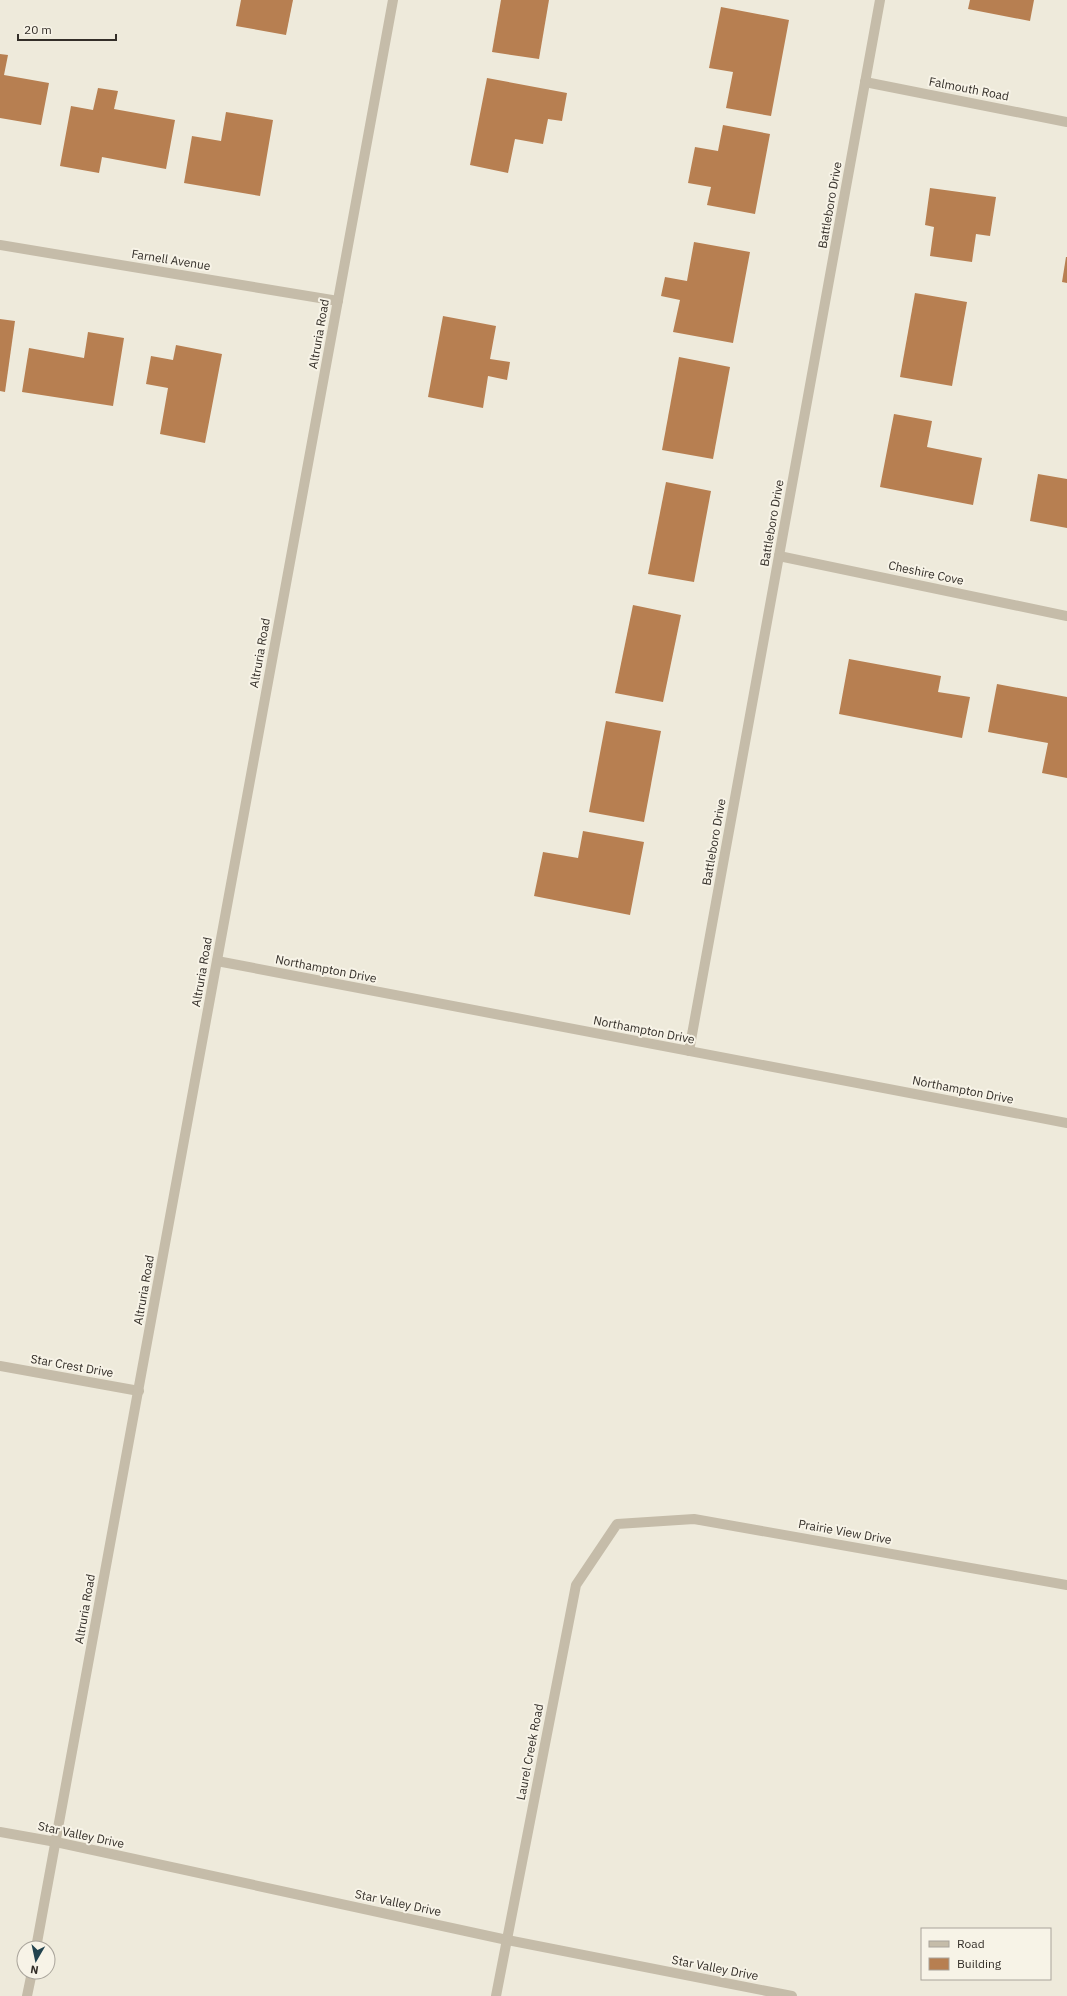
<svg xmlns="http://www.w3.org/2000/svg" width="1067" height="1996" font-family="'IBM Plex Sans',sans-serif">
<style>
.building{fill:#b77f51}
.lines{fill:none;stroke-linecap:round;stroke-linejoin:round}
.minor{stroke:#c5bca9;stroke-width:10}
.tertiary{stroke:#c5bca9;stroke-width:10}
.labels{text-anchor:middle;stroke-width:4;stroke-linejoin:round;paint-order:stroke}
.street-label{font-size:12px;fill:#332e28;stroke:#f7f3e7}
</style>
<rect width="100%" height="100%" fill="#eeeadb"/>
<!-- building -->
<g class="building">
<path d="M241 0H293L286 35 236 26Z"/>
<path d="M501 0H549L539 59 492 52Z"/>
<path d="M970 0H1034L1030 21 968 9Z"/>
<path d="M721 7 789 20 771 116 726 108 733 72 709 68Z"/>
<path d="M0 54 8 55 4 75 49 83 41 125 0 118Z"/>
<path d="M487 78 567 93 562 121 548 119 543 144 515 139 508 173 470 165Z"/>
<path d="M98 88 118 91 114 109 175 120 166 169 102 157 99 173 60 166 71 106 93 110Z"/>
<path d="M226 112 273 120 260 196 184 183 192 136 221 141Z"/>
<path d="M723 125 770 134 755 214 707 205 711 187 688 183 695 147 718 151Z"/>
<path d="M930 188 996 197 990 236 976 234 972 262 930 256 934 227 925 225Z"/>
<path d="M694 242 750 252 733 343 673 332 680 300 661 296 665 277 687 281Z"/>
<path d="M1066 257H1067V283L1062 282Z"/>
<path d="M915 293 967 302 952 386 900 377Z"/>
<path d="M443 316 496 326 490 359 510 362 507 380 488 376 483 408 428 397Z"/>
<path d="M0 319 15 321 5 392 0 391Z"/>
<path d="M88 332 124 338 113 406 22 392 29 348 84 358Z"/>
<path d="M176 345 222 354 205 443 160 434 168 388 146 384 151 356 173 360Z"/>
<path d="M679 357 730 367 713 459 662 450Z"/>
<path d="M894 414 932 421 927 447 982 458 973 505 880 487Z"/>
<path d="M1038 474 1067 479V528L1030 521Z"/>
<path d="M666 482 711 491 694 582 648 574Z"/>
<path d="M633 605 681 615 663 702 615 693Z"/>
<path d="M849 659 941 676 938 692 970 697 962 738 839 714Z"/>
<path d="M997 684 1067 697V778L1042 773 1048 743 988 732Z"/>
<path d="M606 721 661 731 644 822 589 812Z"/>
<path d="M583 831 644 842 630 915 534 896 543 852 578 858Z"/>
</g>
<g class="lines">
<!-- minor -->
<g class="minor">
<path d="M865 82 1067 122"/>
<path d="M0 245 338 301"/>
<path d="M779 556 1067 616"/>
<path d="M217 961 1067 1123"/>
<path d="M689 1051 880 0"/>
<path d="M0 1366 139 1391"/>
<path d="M0 1832 56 1842 507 1940 792 1996"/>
<path d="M496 1996 576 1585 617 1524 694 1519 1067 1585"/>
</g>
<!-- tertiary -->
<g class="tertiary">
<path d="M36 1948 393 0"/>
<path d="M27 1996 32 1972"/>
</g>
</g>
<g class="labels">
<!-- street labels -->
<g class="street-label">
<text transform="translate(969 89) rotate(11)" y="4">Falmouth Road</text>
<text transform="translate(830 205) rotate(-80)" y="4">Battleboro Drive</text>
<text transform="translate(171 260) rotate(9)" y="4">Farnell Avenue</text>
<text transform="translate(319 334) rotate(-80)" y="4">Altruria Road</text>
<text transform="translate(772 523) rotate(-80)" y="4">Battleboro Drive</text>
<text transform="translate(926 573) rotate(12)" y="4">Cheshire Cove</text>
<text transform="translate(260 653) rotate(-80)" y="4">Altruria Road</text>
<text transform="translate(714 842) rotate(-80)" y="4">Battleboro Drive</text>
<text transform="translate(326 969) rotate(11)" y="4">Northampton Drive</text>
<text transform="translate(202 972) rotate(-80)" y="4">Altruria Road</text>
<text transform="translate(644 1030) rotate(11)" y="4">Northampton Drive</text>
<text transform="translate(963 1090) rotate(11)" y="4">Northampton Drive</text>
<text transform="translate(144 1290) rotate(-80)" y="4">Altruria Road</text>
<text transform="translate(72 1366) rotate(10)" y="4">Star Crest Drive</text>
<text transform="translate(845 1532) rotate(10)" y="4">Prairie View Drive</text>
<text transform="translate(85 1609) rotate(-80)" y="4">Altruria Road</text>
<text transform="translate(530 1752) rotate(-79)" y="4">Laurel Creek Road</text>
<text transform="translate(81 1835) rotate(12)" y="4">Star Valley Drive</text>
<text transform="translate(398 1903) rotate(12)" y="4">Star Valley Drive</text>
<text transform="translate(715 1968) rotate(11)" y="4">Star Valley Drive</text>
</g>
</g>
<!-- legend -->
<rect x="921" y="1928" width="130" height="52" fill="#f7f3e7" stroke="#a9a49b"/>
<rect x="929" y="1941" width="20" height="6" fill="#c5bca9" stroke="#a9a49b"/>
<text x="957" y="1948" font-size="12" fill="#332e28">Road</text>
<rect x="929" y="1958" width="20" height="12" fill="#b77f51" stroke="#a9a49b"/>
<text x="957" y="1968" font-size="12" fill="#332e28">Building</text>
<!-- north arrow -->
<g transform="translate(36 1960) rotate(189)"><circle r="19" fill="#f7f3e7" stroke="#a9a49b"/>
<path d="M0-3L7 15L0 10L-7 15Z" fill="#22434f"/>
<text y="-6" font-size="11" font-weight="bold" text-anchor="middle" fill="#332e28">N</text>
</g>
<!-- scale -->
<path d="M18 34v6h98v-6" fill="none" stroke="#332e28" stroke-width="2"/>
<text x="24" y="34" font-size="12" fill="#332e28" stroke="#f7f3e7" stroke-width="3" paint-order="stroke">20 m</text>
</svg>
